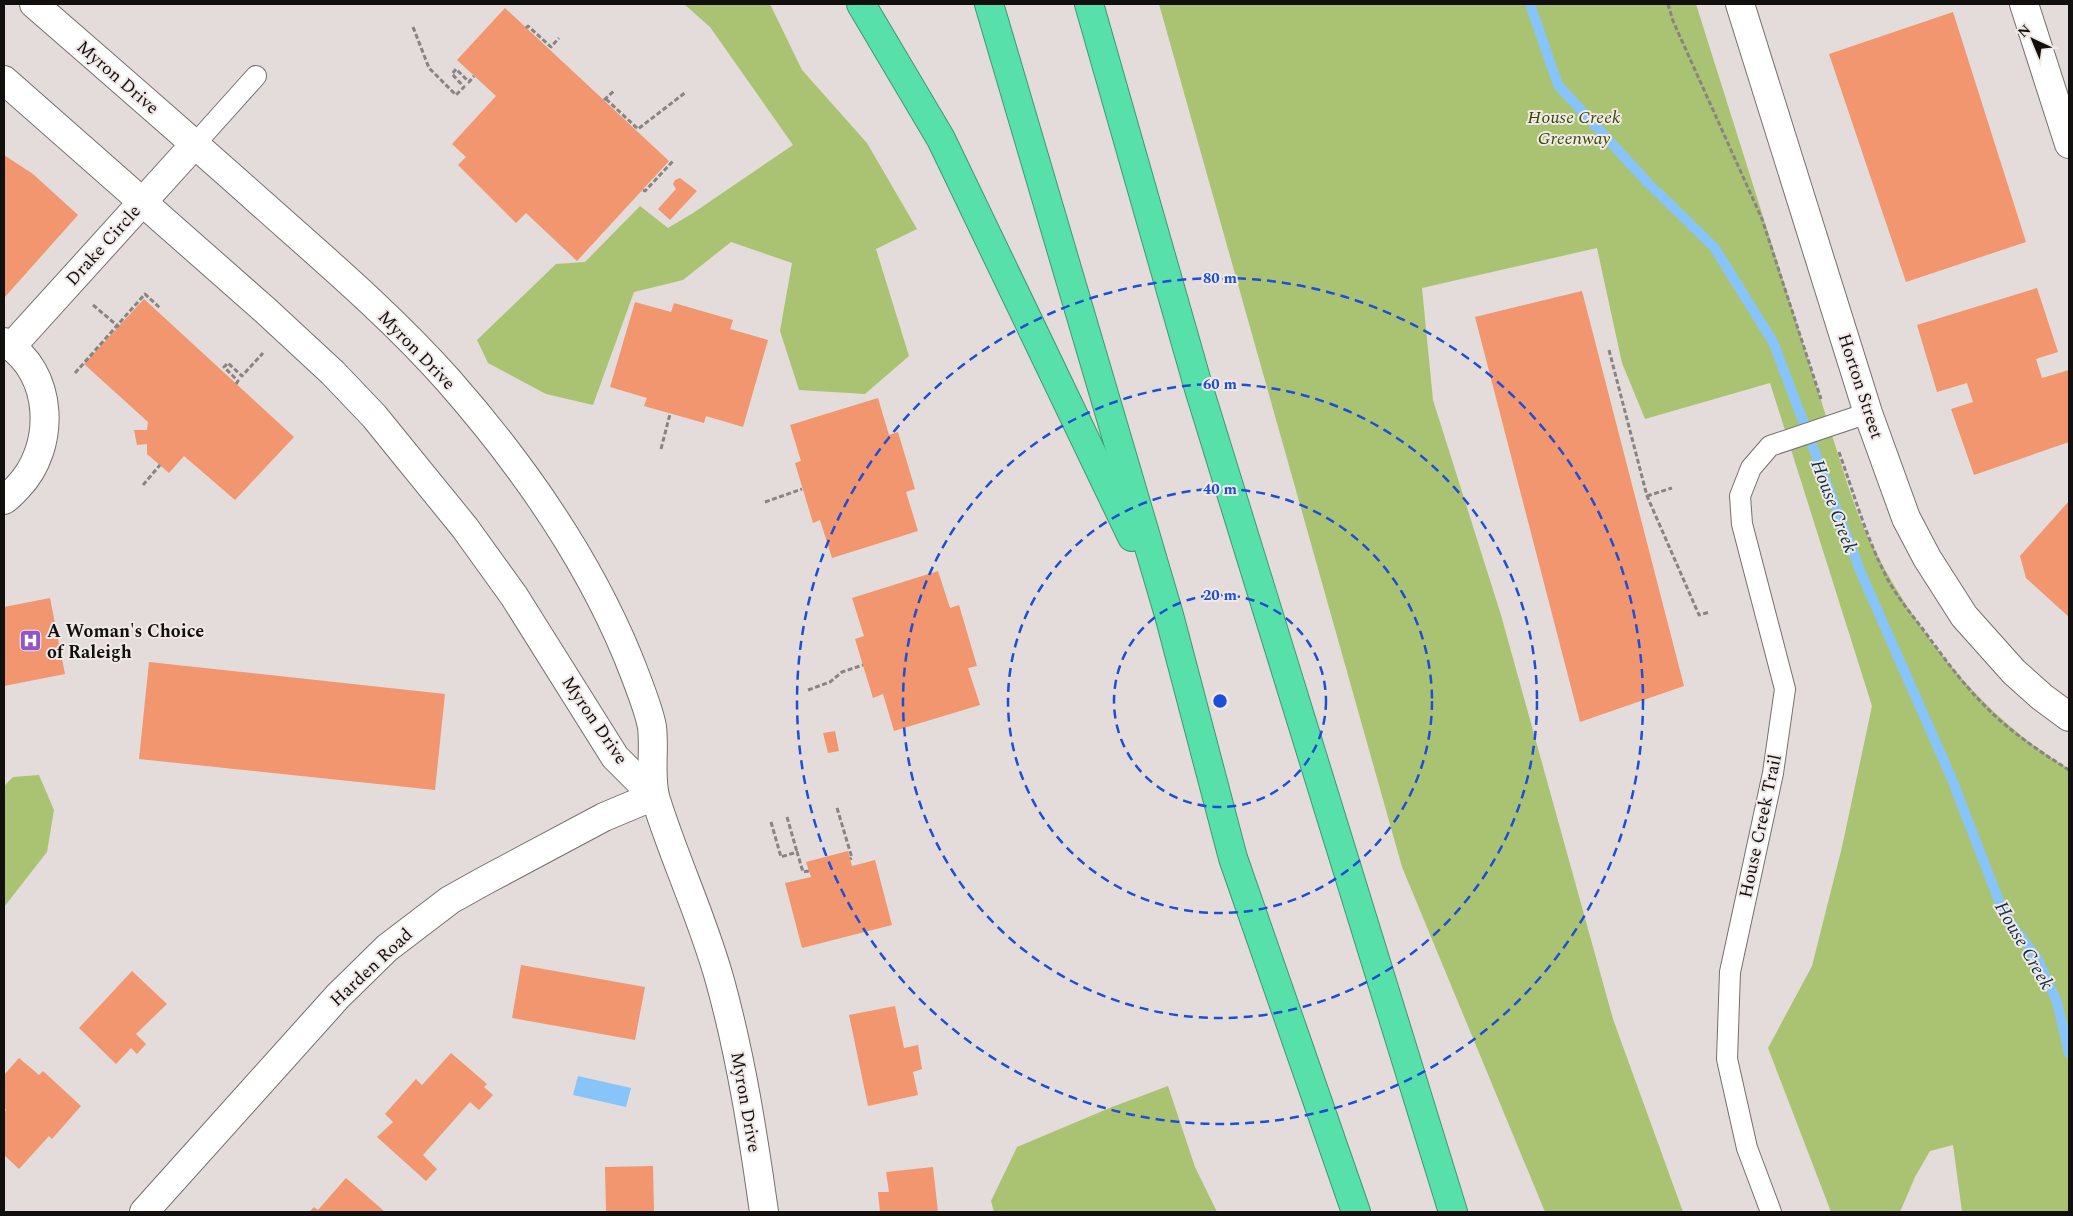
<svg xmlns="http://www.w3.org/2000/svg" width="2073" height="1216" font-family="Spectral,serif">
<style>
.green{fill:#aac373}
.water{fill:#87c4f9}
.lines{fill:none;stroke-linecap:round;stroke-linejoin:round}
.stream{stroke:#87c4f9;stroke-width:10}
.building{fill:#f1966e}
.lane-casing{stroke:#76706d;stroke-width:22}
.street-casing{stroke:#76706d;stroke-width:30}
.highway-casing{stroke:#409774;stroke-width:30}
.path{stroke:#898482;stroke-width:3;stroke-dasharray:5 2.5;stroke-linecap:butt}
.lane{stroke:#fff;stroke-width:20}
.street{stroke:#fff;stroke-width:28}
.highway{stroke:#58e0ab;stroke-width:28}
.ring{fill:none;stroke:#1d4ed8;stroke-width:2.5;stroke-dasharray:9 6}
.labels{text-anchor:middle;stroke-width:4;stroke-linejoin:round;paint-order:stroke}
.street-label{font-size:18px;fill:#12100f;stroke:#f1e9e7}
.park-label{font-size:18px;font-style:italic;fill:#394902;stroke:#f1e9e7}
.poi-label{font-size:18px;font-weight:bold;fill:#12100f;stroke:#f1e9e7;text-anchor:start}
.water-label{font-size:19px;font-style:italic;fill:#0c2e48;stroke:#f1e9e7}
.centre{fill:#1d4ed8;stroke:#f1e9e7;stroke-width:2.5}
.ring-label{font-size:15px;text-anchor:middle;font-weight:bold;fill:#1d4ed8;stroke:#f1e9e7;stroke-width:4;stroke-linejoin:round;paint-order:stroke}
</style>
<rect width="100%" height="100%" fill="#e3dcda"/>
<!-- green -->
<g class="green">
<path d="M684 4H770L802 70 867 143 917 229 876 249 909 356 865 394 799 390 780 331 792 263 731 242 683 280 634 292 593 405 546 394 488 363 477 340 556 264 585 262 640 206 668 228 693 213 793 145 710 27Z"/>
<path d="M1159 4H1696L1849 489C1855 506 1861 523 1869 539 1914 630 1981 716 2069 769V1212H1962L1953 1145 1930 1151 1915 1177 1900 1212H1831L1768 1048 1812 966 1842 847 1872 706 1770 383 1645 419 1622 363 1597 248 1422 288 1433 400 1501 615 1613 1019 1683 1212H1545L1402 867Z"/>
<path d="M39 775 54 810 47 852 4 907V786L13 777Z"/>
<path d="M1168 1086 1195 1167 1217 1212H994L991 1201 1017 1147 1112 1107Z"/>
</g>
<!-- water -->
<path class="water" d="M578 1076 631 1088 626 1107 573 1095Z"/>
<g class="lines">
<!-- stream -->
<path class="stream" d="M1530 4 1558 85 1648 183 1714 247 1773 342 1861 573 1951 777 2004 914 2037 958 2057 1002 2069 1053"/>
</g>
<!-- building -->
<g class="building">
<path d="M505 8 669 161 577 261 526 213 516 223 458 165 466 157 452 144 496 96 457 60Z"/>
<path d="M1953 12 2026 242 1906 282 1829 54Z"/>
<path d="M4 155 33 174 78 215 4 298Z"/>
<path d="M680 178 697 191 670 220 658 209 676 189 673 184 675 180Z"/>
<path d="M2037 288 2058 352 2036 359 2042 378 2069 370V442L1974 475 1951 409 1973 402 1967 383 1937 392 1917 325Z"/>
<path d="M1582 291 1684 686 1580 722 1475 317Z"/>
<path d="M144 299 294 437 235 500 184 456 169 473 147 454V444L137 445 134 430H147L148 422 84 364Z"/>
<path d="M635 302 671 312 674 303 733 320 730 329 768 340 743 427 706 416 704 423 644 406 647 398 610 387Z"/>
<path d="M878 398 889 435 898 432 915 489 906 492 918 531 832 558 820 520 813 523 795 463 801 461 790 425Z"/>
<path d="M2069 501V617L2026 578 2020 556Z"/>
<path d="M938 571 950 608 959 605 977 666 968 668 980 705 894 731 883 694 873 698 855 639 864 636 852 598Z"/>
<path d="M50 598 65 674 4 686V607Z"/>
<path d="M149 662 445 694 435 790 139 759Z"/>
<path d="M835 731 839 751 828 753 823 733Z"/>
<path d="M848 851 852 866 875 860 892 925 802 948 785 883 811 877 806 862Z"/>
<path d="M521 965 645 987 635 1040 512 1018Z"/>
<path d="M132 971 167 1004 136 1034 146 1044 137 1054 131 1048 116 1064 79 1028Z"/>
<path d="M895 1006 904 1048 918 1045 922 1069 913 1072 918 1095 868 1106 849 1015Z"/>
<path d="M451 1053 487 1084 484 1087 493 1095 479 1110 470 1102 423 1155 437 1169 426 1181 377 1137 393 1122 385 1114 416 1079 422 1085Z"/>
<path d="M19 1058 39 1075 43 1071 81 1106 52 1139 49 1136 19 1169 4 1155V1112L6 1110 4 1107V1075Z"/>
<path d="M653 1166 654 1212H606L605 1167Z"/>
<path d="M933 1167 938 1212H880L878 1192H889L886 1172Z"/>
<path d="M346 1178 384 1211 383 1212H309L314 1207 318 1210Z"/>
</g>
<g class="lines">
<defs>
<g id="lane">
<path d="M195 144 256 76"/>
<path d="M1771 1212 1747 1148 1727 1059 1730 972 1773 773 1785 689 1742 524 1740 496 1751 468 1770 446 1868 413"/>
</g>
<g id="street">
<path d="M34 4C110 70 186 136 261 203 325 260 391 316 448 380 521 463 586 555 628 657 635 675 649 709 652 727 655 750 649 778 656 800 675 861 703 919 720 981 741 1057 753 1134 764 1212"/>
<path d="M1740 4 1868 413 1906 518 1927 558 1964 616 2014 672 2042 697 2069 717"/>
<path d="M2024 4 2069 144"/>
<path d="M4 80 265 310 333 373 374 416 465 528 514 596 615 757 654 796"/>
<path d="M4 342C55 372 56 448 18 487 13 492 9 497 4 500"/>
<path d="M11 347 195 144"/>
<path d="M144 1212 338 996 387 948 450 900 484 881 604 817 654 796"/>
</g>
<g id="highway">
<path d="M861 4 941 139 1132 537"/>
<path d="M989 4 1169 615 1233 858 1356 1212"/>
<path d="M1089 4 1199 389 1453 1212"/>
</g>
</defs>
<!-- lane casing -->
<use href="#lane" class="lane-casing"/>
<!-- street casing -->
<use href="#street" class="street-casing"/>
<!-- highway casing -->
<use href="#highway" class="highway-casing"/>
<!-- path -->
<g class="path">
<path d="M1668 4 1673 21 1762 219 1821 399"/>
<path d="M413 27 429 68 456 95 464 87 452 74 456 69 469 82 474 76"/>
<path d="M526 28 528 26 551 47 559 38"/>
<path d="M606 99 638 129 686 92"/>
<path d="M604 100 615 90"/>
<path d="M643 190 645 191 674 160"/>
<path d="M93 305 119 327"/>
<path d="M1609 350 1647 496 1699 615 1710 612"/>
<path d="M75 373 145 294 160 308"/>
<path d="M236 384 238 381 224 367 228 363 242 376 263 353"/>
<path d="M661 449 670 414"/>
<path d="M1839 452C1854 494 1867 540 1888 580 1898 598 1912 615 1925 632 1944 658 1962 683 1985 706 2009 731 2039 751 2069 770"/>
<path d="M143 485 160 465"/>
<path d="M1647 496 1672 488"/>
<path d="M765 502 802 489"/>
<path d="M808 690 830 682 842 672 863 665"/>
<path d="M837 808 852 858 850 859"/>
<path d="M787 817 797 852"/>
<path d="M771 822 781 857 797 852 803 872 809 871"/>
</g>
<!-- lane -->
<use href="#lane" class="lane"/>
<!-- street -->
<use href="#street" class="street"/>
<!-- highway -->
<use href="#highway" class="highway"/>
</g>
<!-- distance rings -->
<g class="ring">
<circle cx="1220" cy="701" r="106"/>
<circle cx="1220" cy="701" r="212"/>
<circle cx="1220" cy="701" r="317"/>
<circle cx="1220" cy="701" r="423"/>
</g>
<!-- icons -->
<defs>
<symbol id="hospital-square" viewBox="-11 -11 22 22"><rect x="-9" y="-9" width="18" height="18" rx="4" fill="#9054cb" stroke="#f1e9e7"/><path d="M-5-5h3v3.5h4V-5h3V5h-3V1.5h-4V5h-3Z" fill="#fff"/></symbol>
</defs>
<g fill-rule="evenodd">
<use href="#hospital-square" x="18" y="628" width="25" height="25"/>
</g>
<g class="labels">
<!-- street labels -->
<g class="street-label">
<text transform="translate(118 77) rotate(41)" y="6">Myron Drive</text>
<text transform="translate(103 245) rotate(-48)" y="6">Drake Circle</text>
<text transform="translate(417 350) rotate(46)" y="6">Myron Drive</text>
<text transform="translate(1861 386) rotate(72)" y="6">Horton Street</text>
<text transform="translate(595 720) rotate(56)" y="6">Myron Drive</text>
<text transform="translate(1760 826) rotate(-78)" y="6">House Creek Trail</text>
<text transform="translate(371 967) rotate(-43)" y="6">Harden Road</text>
<text transform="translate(746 1102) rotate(80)" y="6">Myron Drive</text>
</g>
<!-- park labels -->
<g class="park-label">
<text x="1574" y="123">House Creek<tspan x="1574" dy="21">Greenway</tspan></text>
</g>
<!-- poi labels -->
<g class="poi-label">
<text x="47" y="637">A Woman's Choice<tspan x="47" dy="21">of Raleigh</tspan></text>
</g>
<!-- water labels -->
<g class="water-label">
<text transform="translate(1835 506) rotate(69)" y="7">House Creek</text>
<text transform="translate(2025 945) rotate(60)" y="7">House Creek</text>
</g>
</g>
<circle cx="1220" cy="701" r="8" class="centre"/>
<g class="ring-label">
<text x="1220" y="283">80 m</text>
<text x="1220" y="389">60 m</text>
<text x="1220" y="494">40 m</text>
<text x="1220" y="600">20 m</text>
</g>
<!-- border -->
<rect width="2073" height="1216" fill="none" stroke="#12100f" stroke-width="10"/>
<!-- north arrow -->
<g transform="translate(2033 40) rotate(316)" stroke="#f1e9e7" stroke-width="4" paint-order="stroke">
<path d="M0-4L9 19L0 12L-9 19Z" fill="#12100f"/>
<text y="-8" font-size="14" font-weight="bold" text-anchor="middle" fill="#12100f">N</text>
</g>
</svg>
